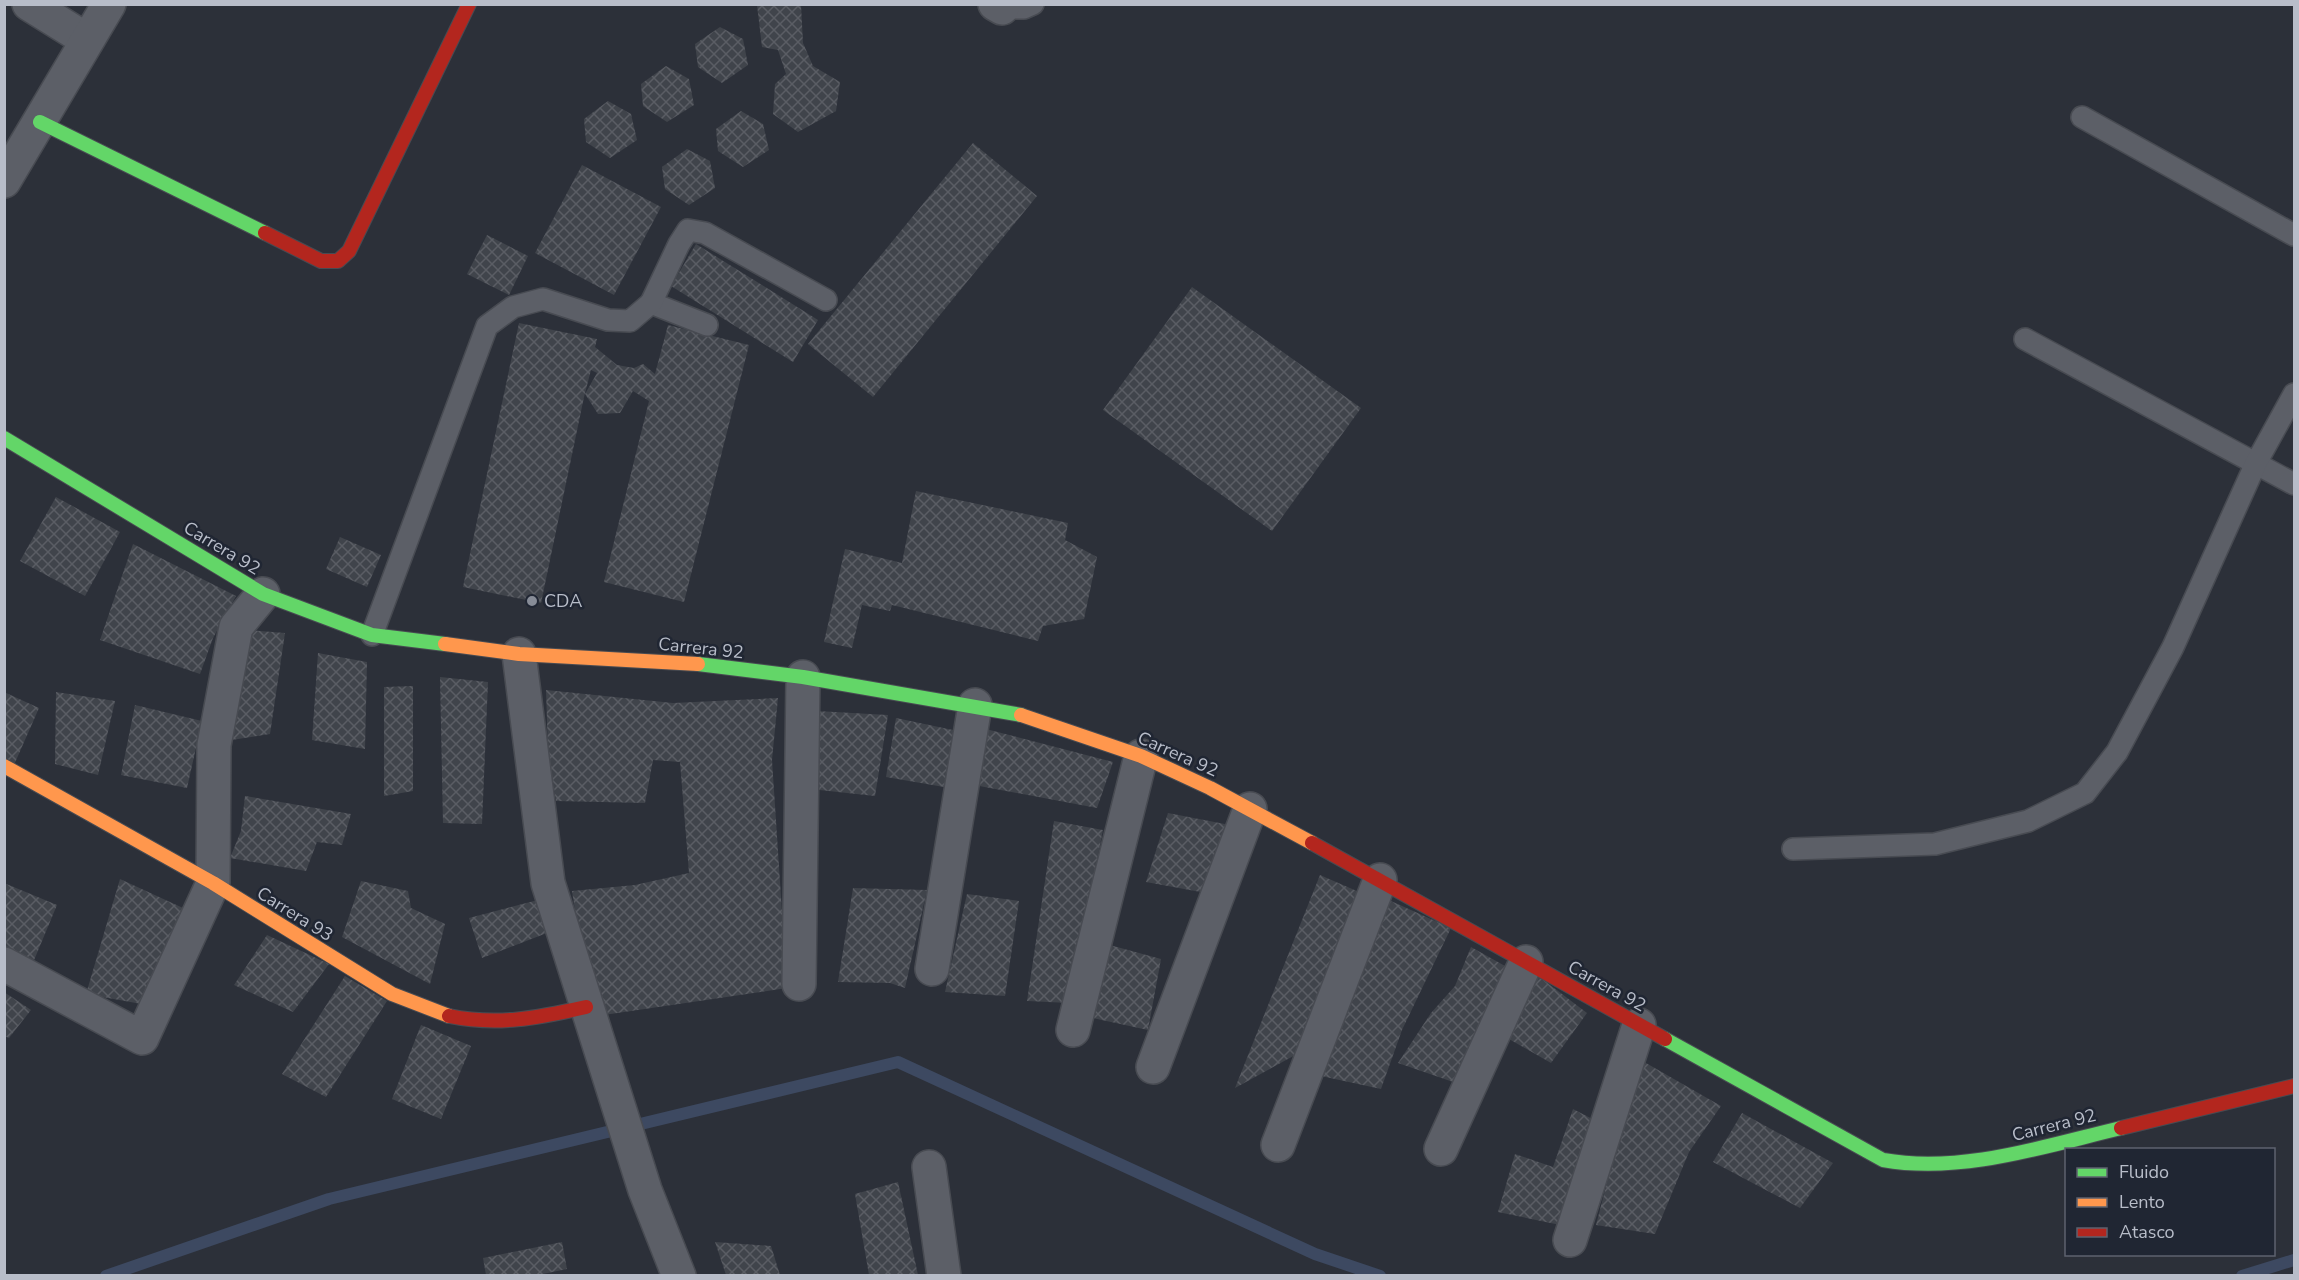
<svg xmlns="http://www.w3.org/2000/svg" width="2299" height="1280" font-family="'Nunito Sans',sans-serif">
<style>
.lines{fill:none;stroke-linecap:round;stroke-linejoin:round}
.stream{stroke:#3d4961;stroke-width:12}
.building{fill:url(#building-cross-hatch)}
.lane-casing{stroke:#484b52;stroke-width:24}
.street-casing{stroke:#484b52;stroke-width:36}
.fast-casing{stroke:#484b52;stroke-width:16}
.slow-casing{stroke:#484b52;stroke-width:16}
.jam-casing{stroke:#484b52;stroke-width:16}
.lane{stroke:#5c5f67;stroke-width:21}
.street{stroke:#5c5f67;stroke-width:33}
.fast{stroke:#63d668;stroke-width:14}
.slow{stroke:#ff974d;stroke-width:14}
.jam{stroke:#b3261e;stroke-width:14}
.poi-dot{fill:#878c97;stroke:#202633;stroke-width:2}
.labels{text-anchor:middle;stroke-width:5;stroke-linejoin:round;paint-order:stroke}
.street-label{font-size:18px;fill:#b8bdc9;stroke:#202633}
.poi-label{font-size:18px;fill:#b8bdc9;stroke:#202633;text-anchor:start}
</style>
<defs>
<pattern id="building-cross-hatch" width="8" height="8" patternUnits="userSpaceOnUse" patternTransform="scale(1.5)"><rect width="8" height="8" fill="#40444b"/><path d="M0 0l8 8M0 8l8-8" fill="none" stroke="#5a5d64"/></pattern>
</defs>
<rect width="100%" height="100%" fill="#2c3039"/>
<g class="lines">
<!-- stream -->
<g class="stream">
<path d="M106 1276 329 1199 898 1062 1315 1254 1380 1276"/>
<path d="M2242 1276 2294 1260"/>
</g>
</g>
<!-- building -->
<g class="building">
<path d="M757 5H801L803 43 813 66 840 82 836 111 798 132 773 114 775 84 786 74 778 50 762 47Z"/>
<path d="M720 27 743 39 748 65 722 83 698 67 695 44Z"/>
<path d="M666 66 689 79 694 105 667 122 643 106 641 84Z"/>
<path d="M608 101 631 114 637 140 610 158 586 142 584 119Z"/>
<path d="M741 111 763 124 769 150 743 167 718 151 716 129Z"/>
<path d="M973 143 1037 196 873 397 808 344Z"/>
<path d="M687 149 710 161 715 188 689 205 665 189 662 167Z"/>
<path d="M582 165 661 207 614 295 535 253Z"/>
<path d="M487 235 528 256 509 295 467 274Z"/>
<path d="M696 244 818 320 793 362 671 286Z"/>
<path d="M1192 287 1361 408 1272 531 1103 410Z"/>
<path d="M519 323 597 339 595 347 617 365 634 368 643 364 655 374 668 325 749 345 684 602 604 582 649 401 633 391 620 413 598 414 585 394 597 373 591 370 584 397 541 603 463 587Z"/>
<path d="M916 491 1068 523 1065 540 1097 557 1084 619 1043 626 1038 641 892 605 890 611 862 605 852 648 824 642 845 549 902 563Z"/>
<path d="M56 497 120 532 85 596 20 561Z"/>
<path d="M340 537 381 555 367 587 326 569Z"/>
<path d="M133 544 236 596 213 638 200 674 100 640Z"/>
<path d="M249 630 285 633 270 734 225 741Z"/>
<path d="M318 653 367 662 365 749 312 740Z"/>
<path d="M440 677 488 682 482 824 443 823Z"/>
<path d="M413 686V791L384 796V687Z"/>
<path d="M546 690 673 703 778 698 772 760 787 988 597 1016 581 949 572 891 635 885 689 873 680 762 653 760 645 803 556 801 548 752Z"/>
<path d="M4 692 39 708 14 765 4 760Z"/>
<path d="M56 692 115 701 98 775 55 764Z"/>
<path d="M135 705 202 721 187 788 121 775Z"/>
<path d="M817 711 888 715 875 796 810 789Z"/>
<path d="M896 718 953 730 944 787 886 777Z"/>
<path d="M982 728 1113 762 1097 808 974 785Z"/>
<path d="M245 796 351 814 342 845 317 842 306 871 230 858 241 831Z"/>
<path d="M1168 813 1230 825 1206 893 1146 882Z"/>
<path d="M1054 821 1103 830 1069 1003 1027 1001Z"/>
<path d="M1320 875 1366 895 1310 1047 1235 1088Z"/>
<path d="M120 879 183 908 147 1005 86 994Z"/>
<path d="M361 881 408 891 411 908 445 924 430 984 342 937Z"/>
<path d="M4 883 57 905 32 965 4 952Z"/>
<path d="M853 888 927 890 905 988 890 983 838 982Z"/>
<path d="M967 894 1019 901 1005 996 945 992Z"/>
<path d="M1382 897 1451 928 1402 1030 1381 1089 1321 1076Z"/>
<path d="M538 900 547 933 482 958 469 918Z"/>
<path d="M267 935 329 964 293 1012 234 985Z"/>
<path d="M1106 944 1161 959 1148 1030 1088 1017Z"/>
<path d="M1471 947 1514 971 1456 1083 1398 1063 1431 1013 1455 986Z"/>
<path d="M1533 972 1587 1013 1551 1063 1495 1031Z"/>
<path d="M345 976 387 1001 326 1097 282 1074Z"/>
<path d="M4 992 31 1010 9 1038 4 1036Z"/>
<path d="M421 1025 471 1046 441 1119 392 1099Z"/>
<path d="M1639 1059 1721 1106 1689 1152 1655 1234 1596 1225Z"/>
<path d="M1573 1109 1604 1125 1565 1226 1498 1212 1515 1154 1553 1167Z"/>
<path d="M1742 1113 1833 1163 1800 1208 1713 1162Z"/>
<path d="M898 1182 918 1275H869L855 1194Z"/>
<path d="M562 1242 567 1269 538 1275H486L483 1258Z"/>
<path d="M715 1242 771 1246 780 1275H726Z"/>
</g>
<g class="lines">
<defs>
<g id="lane">
<path d="M1002 8H1024L1033 4"/>
<path d="M2082 117 2294 235"/>
<path d="M651 303 707 325"/>
<path d="M2025 339 2294 484"/>
<path d="M372 635 487 326 513 307 543 299 608 320 630 321 651 303 679 244 688 230 705 233 826 300"/>
<path d="M1793 849 1935 844 2028 821 2085 793 2117 752 2173 647 2256 463 2294 394"/>
</g>
<g id="street">
<path d="M29 4 87 40"/>
<path d="M995 4 1002 8 1003 4"/>
<path d="M4 181 109 4"/>
<path d="M519 654 548 883 645 1190 679 1276"/>
<path d="M4 964 142 1038 213 883 214 745 236 627 263 594"/>
<path d="M932 969 975 705"/>
<path d="M799 984 803 677"/>
<path d="M1073 1030 1141 756"/>
<path d="M1153 1067 1250 809"/>
<path d="M1278 1145 1380 880"/>
<path d="M1441 1149 1526 962"/>
<path d="M929 1167 944 1276"/>
<path d="M1570 1240 1639 1025"/>
</g>
<g id="fast">
<path d="M40 122 265 233"/>
<path d="M4 438 263 594 372 635 445 644"/>
<path d="M698 664 803 677 1021 715"/>
<path d="M1665 1039 1883 1160C1962 1174 2045 1146 2121 1128"/>
</g>
<g id="slow">
<path d="M445 644 519 654 698 664"/>
<path d="M1021 715 1141 756 1210 788 1312 843"/>
<path d="M4 766 213 883 392 994 449 1016"/>
</g>
<g id="jam">
<path d="M265 233 321 261H338L349 251 469 4"/>
<path d="M1312 843 1665 1039"/>
<path d="M449 1016C498 1026 537 1018 586 1007"/>
<path d="M2121 1128 2294 1086"/>
</g>
</defs>
<!-- lane casing -->
<use href="#lane" class="lane-casing"/>
<!-- street casing -->
<use href="#street" class="street-casing"/>
<!-- fast casing -->
<use href="#fast" class="fast-casing"/>
<!-- slow casing -->
<use href="#slow" class="slow-casing"/>
<!-- jam casing -->
<use href="#jam" class="jam-casing"/>
<!-- lane -->
<use href="#lane" class="lane"/>
<!-- street -->
<use href="#street" class="street"/>
<!-- fast -->
<use href="#fast" class="fast"/>
<!-- slow -->
<use href="#slow" class="slow"/>
<!-- jam -->
<use href="#jam" class="jam"/>
</g>
<!-- markers -->
<circle class="poi-dot" cx="532" cy="601" r="6"/>
<g class="labels">
<!-- street labels -->
<g class="street-label">
<text transform="translate(222 548) rotate(31)" y="6">Carrera 92</text>
<text transform="translate(701 648) rotate(6)" y="6">Carrera 92</text>
<text transform="translate(1178 754) rotate(24)" y="6">Carrera 92</text>
<text transform="translate(295 914) rotate(32)" y="6">Carrera 93</text>
<text transform="translate(1607 986) rotate(29)" y="6">Carrera 92</text>
<text transform="translate(2054 1125) rotate(-14)" y="6">Carrera 92</text>
</g>
<!-- poi labels -->
<g class="poi-label">
<text x="544" y="607">CDA</text>
</g>
</g>
<!-- border -->
<rect width="2299" height="1280" fill="none" stroke="#b8bdc9" stroke-width="12"/>
<!-- legend -->
<rect x="2065" y="1148" width="210" height="108" fill="#202633" stroke="#5d626f" stroke-width="1.5"/>
<rect x="2077" y="1168" width="30" height="9" fill="#63d668" stroke="#5d626f" stroke-width="1.5"/>
<text x="2119" y="1178" font-size="18" fill="#b8bdc9">Fluido</text>
<rect x="2077" y="1198" width="30" height="9" fill="#ff974d" stroke="#5d626f" stroke-width="1.5"/>
<text x="2119" y="1208" font-size="18" fill="#b8bdc9">Lento</text>
<rect x="2077" y="1228" width="30" height="9" fill="#b3261e" stroke="#5d626f" stroke-width="1.5"/>
<text x="2119" y="1238" font-size="18" fill="#b8bdc9">Atasco</text>
</svg>
